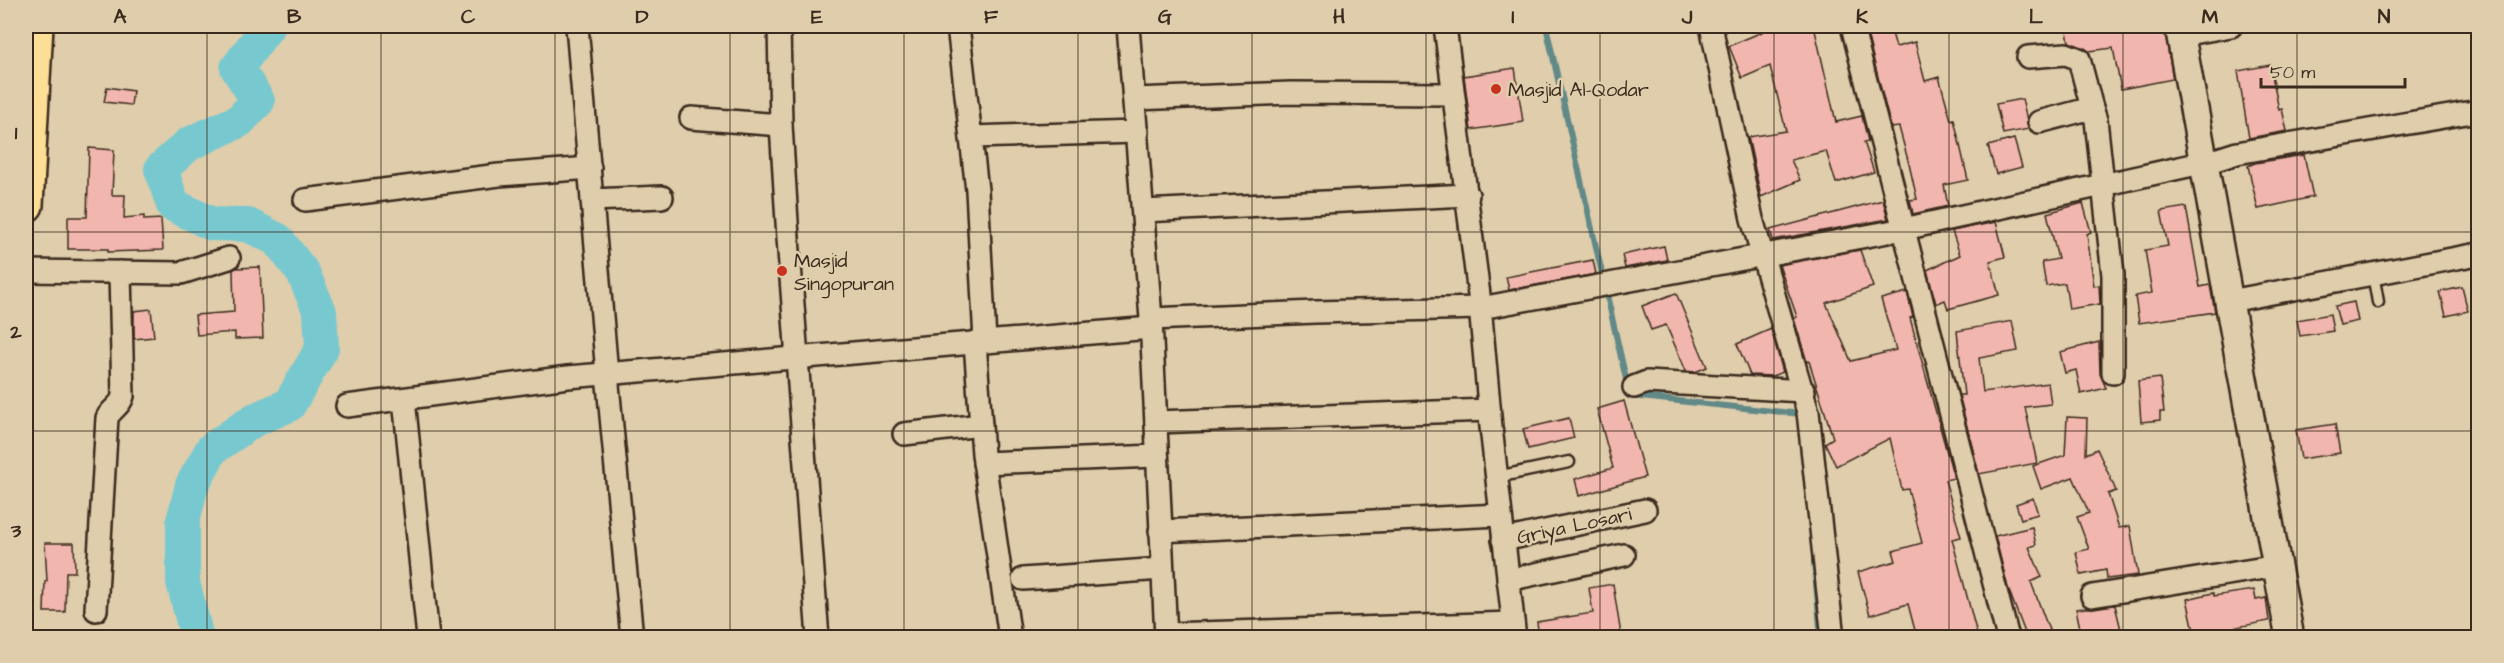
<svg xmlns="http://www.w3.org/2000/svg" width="2504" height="663" font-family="'Architects Daughter',sans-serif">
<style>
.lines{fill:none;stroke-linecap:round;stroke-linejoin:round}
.stream{stroke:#608988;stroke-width:6}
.river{stroke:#78c9cf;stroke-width:34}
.building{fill:#f1b6ad;stroke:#3b2a1e;stroke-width:1.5}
.service-casing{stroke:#3b2a1e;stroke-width:15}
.minor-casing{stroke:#3b2a1e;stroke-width:26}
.tertiary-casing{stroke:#3b2a1e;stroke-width:32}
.trunk-casing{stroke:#3b2a1e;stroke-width:38}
.service{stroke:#dfcdab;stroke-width:10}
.minor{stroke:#dfcdab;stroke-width:21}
.tertiary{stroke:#dfcdab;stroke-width:27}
.trunk{stroke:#fdde96;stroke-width:33}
.grid{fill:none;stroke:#3b2a1e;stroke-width:1.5;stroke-opacity:0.55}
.poi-dot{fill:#c8321e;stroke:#dfcdab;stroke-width:2}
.labels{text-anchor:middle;stroke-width:5;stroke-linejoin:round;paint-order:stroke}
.poi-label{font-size:20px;fill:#3b2a1e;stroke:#dfcdab;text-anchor:start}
.street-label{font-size:20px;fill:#3b2a1e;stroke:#dfcdab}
.neatline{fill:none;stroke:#3b2a1e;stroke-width:2}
.grid-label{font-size:20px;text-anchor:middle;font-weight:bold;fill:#3b2a1e}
</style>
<rect width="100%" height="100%" fill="#dfcdab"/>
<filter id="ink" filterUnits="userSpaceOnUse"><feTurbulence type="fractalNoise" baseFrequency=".0167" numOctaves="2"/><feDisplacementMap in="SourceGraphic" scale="12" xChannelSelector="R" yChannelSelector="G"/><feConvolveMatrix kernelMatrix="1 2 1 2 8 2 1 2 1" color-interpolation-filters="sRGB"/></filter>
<g filter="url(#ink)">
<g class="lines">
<!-- stream -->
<g class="stream">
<path d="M1546 26 1628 388"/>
<path d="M1631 396 1801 414V416"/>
<path d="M1814 561 1821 638"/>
</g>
<!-- river -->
<path class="river" d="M197 638 183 582V521L192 485 212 449 254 420 289 405 322 348 320 312 303 273 278 240 248 225 212 224 173 205 161 169 189 144 239 121 258 101 237 68 268 26"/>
</g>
<!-- building -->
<g class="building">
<path d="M1770 26H1814L1836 122 1862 116 1868 141 1864 142 1874 172 1836 183 1826 151 1791 160 1800 180 1761 197 1748 137 1786 131 1770 66 1742 78 1729 46 1762 32 1761 28Z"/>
<path d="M1865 26H1890L1896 47 1915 42 1925 81 1939 77 1951 120 1954 119 1968 180 1944 185 1948 206 1913 214 1910 200 1917 199 1909 164 1899 127 1891 128Z"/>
<path d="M2085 26H2164L2173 79 2121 89 2113 48 2089 51 2069 42 2067 31 2085 29Z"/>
<path d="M2270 65 2279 110 2282 109 2287 131 2249 138 2238 71Z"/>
<path d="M1515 68 1523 122 1471 130 1464 76Z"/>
<path d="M107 87 133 91 131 105 104 102Z"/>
<path d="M2022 99 2029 129 2003 134 1996 104Z"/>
<path d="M2014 139 2022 167 1996 174 1988 146Z"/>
<path d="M89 148 114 150 112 195H125L124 218 144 216V220L161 219 163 250 108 252V249H68V217H87Z"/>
<path d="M2304 155 2313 197 2258 209 2248 166 2255 163Z"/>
<path d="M1883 200 1888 219 1773 240 1770 230Z"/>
<path d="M2083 203 2091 232 2087 234 2094 286 2099 285 2100 304 2069 309 2065 283 2046 286 2042 262 2058 259 2047 213Z"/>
<path d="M2186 207 2200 287 2210 285 2215 312 2139 323 2135 296 2152 293 2145 250 2168 246 2161 211Z"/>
<path d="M1996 222 2005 257 1990 261 1999 295 1948 309 1945 300 1936 304 1927 270 1960 255 1952 231Z"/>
<path d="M1664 246 1667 260 1625 268 1622 255Z"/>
<path d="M1860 250 1873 287 1826 303 1851 361 1896 350 1881 299 1907 292 1913 317 1910 318 1954 478 1945 480 1961 537 1952 539 1978 638H1917L1908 604 1870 615 1858 572 1896 561 1893 551 1922 543 1908 489 1902 490 1890 438 1836 466 1825 443 1833 438 1809 361 1807 362 1794 319 1797 317 1779 265Z"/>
<path d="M1593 260 1596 274 1509 290 1506 277Z"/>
<path d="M260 267 263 338 235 339V332L197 335 195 315 234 312 233 270 236 268Z"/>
<path d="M2462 287 2468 311 2446 316 2440 292Z"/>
<path d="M1676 293 1707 367 1695 372 1686 371 1666 325 1651 330 1642 306Z"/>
<path d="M2354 302 2358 321 2340 325 2335 306Z"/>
<path d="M151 309 154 337 134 339V311Z"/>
<path d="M2330 314 2333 331 2300 336 2297 320Z"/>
<path d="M2012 321 2018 351 1979 358 1983 392 2048 383 2051 404 2025 407 2037 463 1979 474 1959 395H1964L1957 331Z"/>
<path d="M1771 329 1783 372 1772 376 1750 375 1737 344Z"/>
<path d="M2099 342 2100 374 2106 388 2081 394 2076 370 2065 373 2060 352Z"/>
<path d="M2160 378 2164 412H2160V420L2141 422 2138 381Z"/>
<path d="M1624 401 1645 477 1579 496 1575 479 1613 468 1597 409Z"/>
<path d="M2067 417 2087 418 2086 454 2097 449 2110 477 2116 491 2108 494 2119 528 2130 526 2138 575 2107 579 2106 570 2081 575 2076 552 2089 549 2077 517 2089 513 2073 477 2041 489 2033 466 2065 455Z"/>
<path d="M1569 418 1574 438 1528 449 1523 429Z"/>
<path d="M2335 424 2340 453 2301 459 2296 430Z"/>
<path d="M2033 498 2038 514 2021 519 2016 504Z"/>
<path d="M2032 527 2036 545 2029 547 2042 577 2031 582 2052 638H2027L2008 588 1995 536Z"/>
<path d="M45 543H74L75 572H66L65 612H44L45 581H47Z"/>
<path d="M1613 584 1621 635 1606 638H1539L1537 622 1593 613 1589 588Z"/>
<path d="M2254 590 2256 600 2266 598 2269 621 2195 635 2187 599 2213 593 2214 596Z"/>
<path d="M2115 605 2123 638H2082L2076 609Z"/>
</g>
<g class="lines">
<defs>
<g id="service">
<path d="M2373 274 2378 302"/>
<path d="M1497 477 1569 462"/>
</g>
<g id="minor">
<path d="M577 26 607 374 632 638"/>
<path d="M779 26 781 125 788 238 818 638"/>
<path d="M958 26 977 190 985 341"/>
<path d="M1128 26 1151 319 1166 638"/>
<path d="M1445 26 1479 295 1491 427 1515 638"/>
<path d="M1711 26 1752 219 1808 412 1833 638"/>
<path d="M1852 26 2008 638"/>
<path d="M2181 35 2231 26"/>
<path d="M2028 57 2066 54 2079 59 2092 108"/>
<path d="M1134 99 1291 93 1452 94"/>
<path d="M691 118 781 125"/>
<path d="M2039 122 2092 108 2096 120 2113 275V373"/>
<path d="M971 137 1137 132"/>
<path d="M305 200 499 175 590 168"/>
<path d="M592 200 662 197"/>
<path d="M1143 211 1468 195"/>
<path d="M26 271 181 273 229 258"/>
<path d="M2230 301 2478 254"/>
<path d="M1151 319 1315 312 1481 308 1904 229 2215 160 2237 153 2478 111"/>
<path d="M975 342 983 454 1010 638"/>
<path d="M1634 387 1647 382 1804 391"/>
<path d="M404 399 428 638"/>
<path d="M347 406 568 377 1151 328"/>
<path d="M1156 422 1489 410"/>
<path d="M904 434 981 425"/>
<path d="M984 463 1156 456"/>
<path d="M1160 531 1500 515"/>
<path d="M1503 540 1645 510"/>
<path d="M1023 579 1162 569"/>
<path d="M1508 580 1624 555"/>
<path d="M2092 596 2277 566"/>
<path d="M96 610 107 418C111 409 121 406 123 396L120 272"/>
<path d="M1166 634 1513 623"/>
</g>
<path id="tertiary" d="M2179 26 2290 638"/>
<path id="trunk" d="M26 205 36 26"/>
</defs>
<!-- service casing -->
<use href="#service" class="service-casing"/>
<!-- minor casing -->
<use href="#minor" class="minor-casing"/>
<!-- tertiary casing -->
<use href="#tertiary" class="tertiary-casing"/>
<!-- trunk casing -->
<use href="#trunk" class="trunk-casing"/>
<!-- service -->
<use href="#service" class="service"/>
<!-- minor -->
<use href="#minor" class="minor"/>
<!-- tertiary -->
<use href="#tertiary" class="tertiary"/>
<!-- trunk -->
<use href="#trunk" class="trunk"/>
</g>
</g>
<!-- grid -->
<path class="grid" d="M207 26V638M381 26V638M555 26V638M730 26V638M904 26V638M1078 26V638M1252 26V638M1426 26V638M1600 26V638M1774 26V638M1949 26V638M2123 26V638M2297 26V638M26 232H2478M26 431H2478"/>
<!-- markers -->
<g class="poi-dot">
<circle cx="1496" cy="89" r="6"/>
<circle cx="782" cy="271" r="6"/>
</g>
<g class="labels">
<!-- poi labels -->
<g class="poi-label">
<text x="1508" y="96">Masjid Al-Qodar</text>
<text x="794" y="267">Masjid<tspan x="794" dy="23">Singopuran</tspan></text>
</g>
<!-- street labels -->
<g class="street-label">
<text transform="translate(1574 525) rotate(-12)" y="7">Griya Losari</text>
</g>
</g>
<!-- margin -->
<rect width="2504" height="663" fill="none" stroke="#dfcdab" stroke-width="66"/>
<!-- scale -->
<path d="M2261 78v9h144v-9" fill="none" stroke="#3b2a1e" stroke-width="3"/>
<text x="2270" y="78" font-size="18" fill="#3b2a1e" stroke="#dfcdab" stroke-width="4.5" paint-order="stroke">50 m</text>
<rect x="33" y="33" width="2438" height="597" class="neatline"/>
<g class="grid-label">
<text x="120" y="23">A</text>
<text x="294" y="23">B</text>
<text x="468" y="23">C</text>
<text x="642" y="23">D</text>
<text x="817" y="23">E</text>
<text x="991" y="23">F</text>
<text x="1165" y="23">G</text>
<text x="1339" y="23">H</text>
<text x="1513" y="23">I</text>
<text x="1687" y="23">J</text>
<text x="1862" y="23">K</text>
<text x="2036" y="23">L</text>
<text x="2210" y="23">M</text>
<text x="2384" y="23">N</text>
<text x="16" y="139">1</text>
<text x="16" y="338">2</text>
<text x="16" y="537">3</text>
</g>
</svg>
